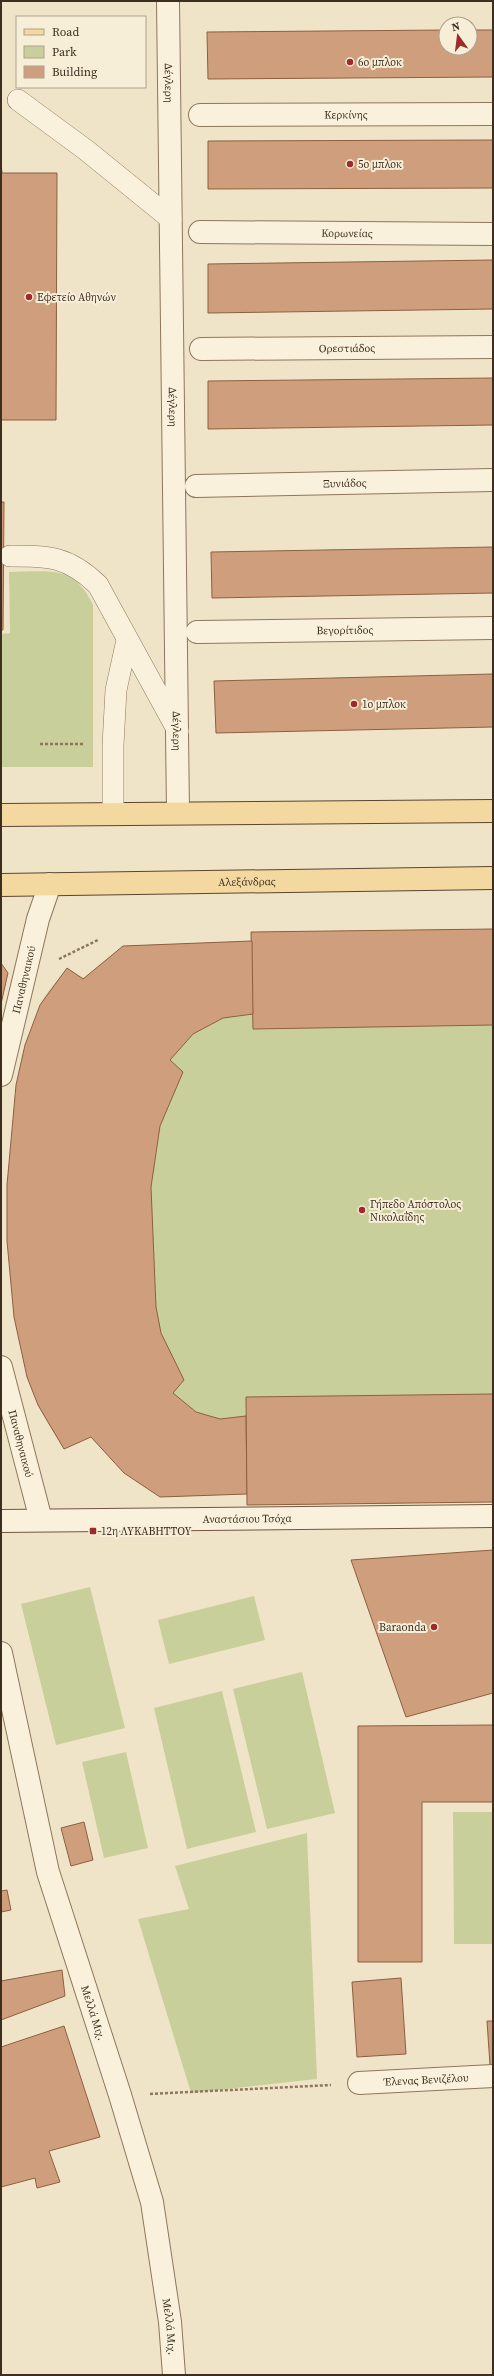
<svg xmlns="http://www.w3.org/2000/svg" width="494" height="2376" font-family="'Source Serif 4',serif">
<style>
.green{fill:#c9cf9b}
.building{fill:#cf9f7d;stroke:#8d5f41}
.lines{fill:none;stroke-linecap:round;stroke-linejoin:round}
.lane-casing{stroke:#8d765c;stroke-width:22}
.street-casing{stroke:#8d765c;stroke-width:24}
.secondary-casing{stroke:#6f573f;stroke-width:24}
.primary-casing{stroke:#5b4430;stroke-width:24}
.path{stroke:#8d765c;stroke-width:2.5;stroke-dasharray:3 2;stroke-linecap:butt}
.lane{stroke:#faf1dc;stroke-width:21}
.street{stroke:#faf1dc;stroke-width:22}
.secondary{stroke:#faf1dc;stroke-width:22}
.primary{stroke:#f3d9a0;stroke-width:22}
.poi-dot{fill:#9e2a2b;stroke:#f7eed8;stroke-width:1.5}
.labels{text-anchor:middle;stroke-width:4;stroke-linejoin:round;paint-order:stroke}
.poi-label{font-size:11px;fill:#3d2e20;stroke:#f7eed8;text-anchor:start}
.street-label{font-size:11px;fill:#3d2e20;stroke:#f7eed8}
</style>
<rect width="100%" height="100%" fill="#f0e4c8"/>
<!-- green -->
<g class="green">
<path d="M9 572C48 572 74 564 93 605V767H1V634L10 633Z"/>
<path d="M493 929V1502L247 1505V1494L160 1497 124 1473 91 1437 64 1449C56 1435 44 1420 38 1404 0 1295 0 1115 39 1007 45 993 58 980 67 968L84 978 123 946 252 941 251 932Z"/>
<path d="M90 1587 125 1728 56 1745 21 1604Z"/>
<path d="M254 1596 265 1640 169 1664 158 1620Z"/>
<path d="M302 1672 335 1813 267 1829 233 1689Z"/>
<path d="M222 1691 256 1832 187 1849 154 1708Z"/>
<path d="M126 1752 148 1848 104 1858 82 1762Z"/>
<path d="M453 1812H493V1944H454Z"/>
<path d="M307 1833 317 2079 191 2093 138 1919 189 1909 175 1866Z"/>
</g>
<!-- building -->
<g class="building">
<path d="M446 30V48H470V30H493V77L208 79 207 32Z"/>
<path d="M493 140V188L208 189V141Z"/>
<path d="M1 162 2 173H57L56 420H1Z"/>
<path d="M493 260V309L208 313V264Z"/>
<path d="M493 378V425L208 429V381Z"/>
<path d="M1 502H4L3 630H1Z"/>
<path d="M493 547V593L212 598 211 552Z"/>
<path d="M493 674V727L216 733 214 681Z"/>
<path d="M493 929V1025L253 1029 251 932Z"/>
<path d="M252 941 253 1014 223 1018 193 1034 170 1060 183 1072 160 1126 151 1187 156 1307 161 1333 184 1380 173 1393 196 1412 220 1419 246 1416 247 1494 160 1497 124 1473 91 1437 64 1449 38 1405 27 1377 14 1317 7 1241V1185L16 1085 25 1045 40 1005 67 968 83 979 123 946Z"/>
<path d="M1 963 8 973 1 1004Z"/>
<path d="M493 1394V1502L247 1505 246 1397Z"/>
<path d="M493 1550V1693L406 1717 351 1560Z"/>
<path d="M493 1725V1802H422V1962H358V1726Z"/>
<path d="M84 1822 93 1860 71 1866 61 1828Z"/>
<path d="M7 1890 11 1910 1 1912V1891Z"/>
<path d="M62 1970 65 1996 1 2020V1981Z"/>
<path d="M401 1978 406 2054 357 2057 352 1982Z"/>
<path d="M487 2021H493V2065H490Z"/>
<path d="M64 2026 100 2137 49 2151 60 2182 37 2188 35 2178 1 2187V2047Z"/>
</g>
<g class="lines">
<defs>
<g id="lane">
<path d="M18 100 86 150 171 219"/>
<path d="M10 556C49 556 68 556 98 585L178 731"/>
<path d="M113 814V745L116 690 127 640"/>
</g>
<g id="street">
<path id="s1" d="M168 1 178 813"/>
<path id="s2" d="M200 115 493 114"/>
<path id="s3" d="M200 232 493 234"/>
<path id="s4" d="M201 349 493 347"/>
<path id="s5" d="M196 486 493 480"/>
<path id="s6" d="M197 632 493 628"/>
<path id="s7" d="M1 1075 38 919 50 884"/>
<path id="s8" d="M1 1367 41 1520"/>
<path id="s9" d="M1 1653 48 1872 120 2095 152 2202 170 2322 174 2375"/>
<path id="s10" d="M359 2083 493 2076"/>
</g>
<g id="secondary">
<path id="s11" d="M1 1521 493 1516"/>
</g>
<g id="primary">
<path d="M1 815 493 811"/>
<path id="s12" d="M1 885 493 878"/>
</g>
</defs>
<!-- lane casing -->
<use href="#lane" class="lane-casing"/>
<!-- street casing -->
<use href="#street" class="street-casing"/>
<!-- secondary casing -->
<use href="#secondary" class="secondary-casing"/>
<!-- primary casing -->
<use href="#primary" class="primary-casing"/>
<!-- path -->
<g class="path">
<path d="M40 744H85"/>
<path d="M59 959 98 940"/>
<path d="M150 2094 331 2085"/>
</g>
<!-- lane -->
<use href="#lane" class="lane"/>
<!-- street -->
<use href="#street" class="street"/>
<!-- secondary -->
<use href="#secondary" class="secondary"/>
<!-- primary -->
<use href="#primary" class="primary"/>
</g>
<!-- markers -->
<g class="poi-dot">
<circle cx="350" cy="62" r="4"/>
<circle cx="350" cy="164" r="4"/>
<circle cx="29" cy="297" r="4"/>
<circle cx="354" cy="704" r="4"/>
<circle cx="362" cy="1210" r="4"/>
<rect x="89" y="1527" width="8" height="8" rx="2"/>
<circle cx="434" cy="1627" r="4"/>
</g>
<g class="labels">
<!-- poi labels -->
<g class="poi-label">
<text x="358" y="66">6ο μπλοκ</text>
<text x="358" y="168">5ο μπλοκ</text>
<text x="37" y="301">Εφετείο Αθηνών</text>
<text x="362" y="708">1ο μπλοκ</text>
<text x="370" y="1208">Γήπεδο Απόστολος<tspan x="370" dy="13">Νικολαΐδης</tspan></text>
<text x="101" y="1535">12η ΛΥΚΑΒΗΤΤΟΥ</text>
<text x="426" y="1631" text-anchor="end">Baraonda</text>
</g>
<!-- street labels -->
<g class="street-label">
<text dy="4" stroke="none"><textPath href="#s1" startOffset="82">Δέγλερη</textPath></text>
<text dy="4" stroke="none"><textPath href="#s2" startOffset="146">Κερκίνης</textPath></text>
<text dy="4" stroke="none"><textPath href="#s3" startOffset="147">Κορωνείας</textPath></text>
<text dy="4" stroke="none"><textPath href="#s4" startOffset="146">Ορεστιάδος</textPath></text>
<text dy="4" stroke="none"><textPath href="#s1" startOffset="406">Δέγλερη</textPath></text>
<text dy="4" stroke="none"><textPath href="#s5" startOffset="149">Ξυνιάδος</textPath></text>
<text dy="4" stroke="none"><textPath href="#s6" startOffset="148">Βεγορίτιδος</textPath></text>
<text dy="4" stroke="none"><textPath href="#s1" startOffset="730">Δέγλερη</textPath></text>
<text dy="4" stroke="none"><textPath href="#s12" startOffset="246">Αλεξάνδρας</textPath></text>
<text dy="4" stroke="none"><textPath href="#s7" startOffset="98">Παναθηναικού</textPath></text>
<text dy="4" stroke="none"><textPath href="#s8" startOffset="79">Παναθηναικού</textPath></text>
<text dy="4" stroke="none"><textPath href="#s11" startOffset="246">Αναστάσιου Τσόχα</textPath></text>
<text dy="4" stroke="none"><textPath href="#s9" startOffset="372">Μελλά Μιχ.</textPath></text>
<text dy="4" stroke="none"><textPath href="#s10" startOffset="67">Έλενας Βενιζέλου</textPath></text>
<text dy="4" stroke="none"><textPath href="#s9" startOffset="696">Μελλά Μιχ.</textPath></text>
</g>
</g>
<!-- border -->
<rect width="494" height="2376" fill="none" stroke="#3d2e20" stroke-width="4"/>
<!-- legend -->
<rect x="16" y="16" width="130" height="72" fill="#f7eed8" stroke="#ada18e"/>
<rect x="24" y="29" width="20" height="6" fill="#f3d9a0" stroke="#ada18e"/>
<text x="52" y="36" font-size="12" fill="#3d2e20">Road</text>
<rect x="24" y="46" width="20" height="12" fill="#c9cf9b" stroke="#ada18e"/>
<text x="52" y="56" font-size="12" fill="#3d2e20">Park</text>
<rect x="24" y="66" width="20" height="12" fill="#cf9f7d" stroke="#ada18e"/>
<text x="52" y="76" font-size="12" fill="#3d2e20">Building</text>
<!-- north arrow -->
<g transform="translate(458 36) rotate(346)"><circle r="19" fill="#f7eed8" stroke="#ada18e"/>
<path d="M0-3L7 15L0 10L-7 15Z" fill="#9e2a2b"/>
<text y="-6" font-size="11" font-weight="bold" text-anchor="middle" fill="#3d2e20">N</text>
</g>
</svg>
